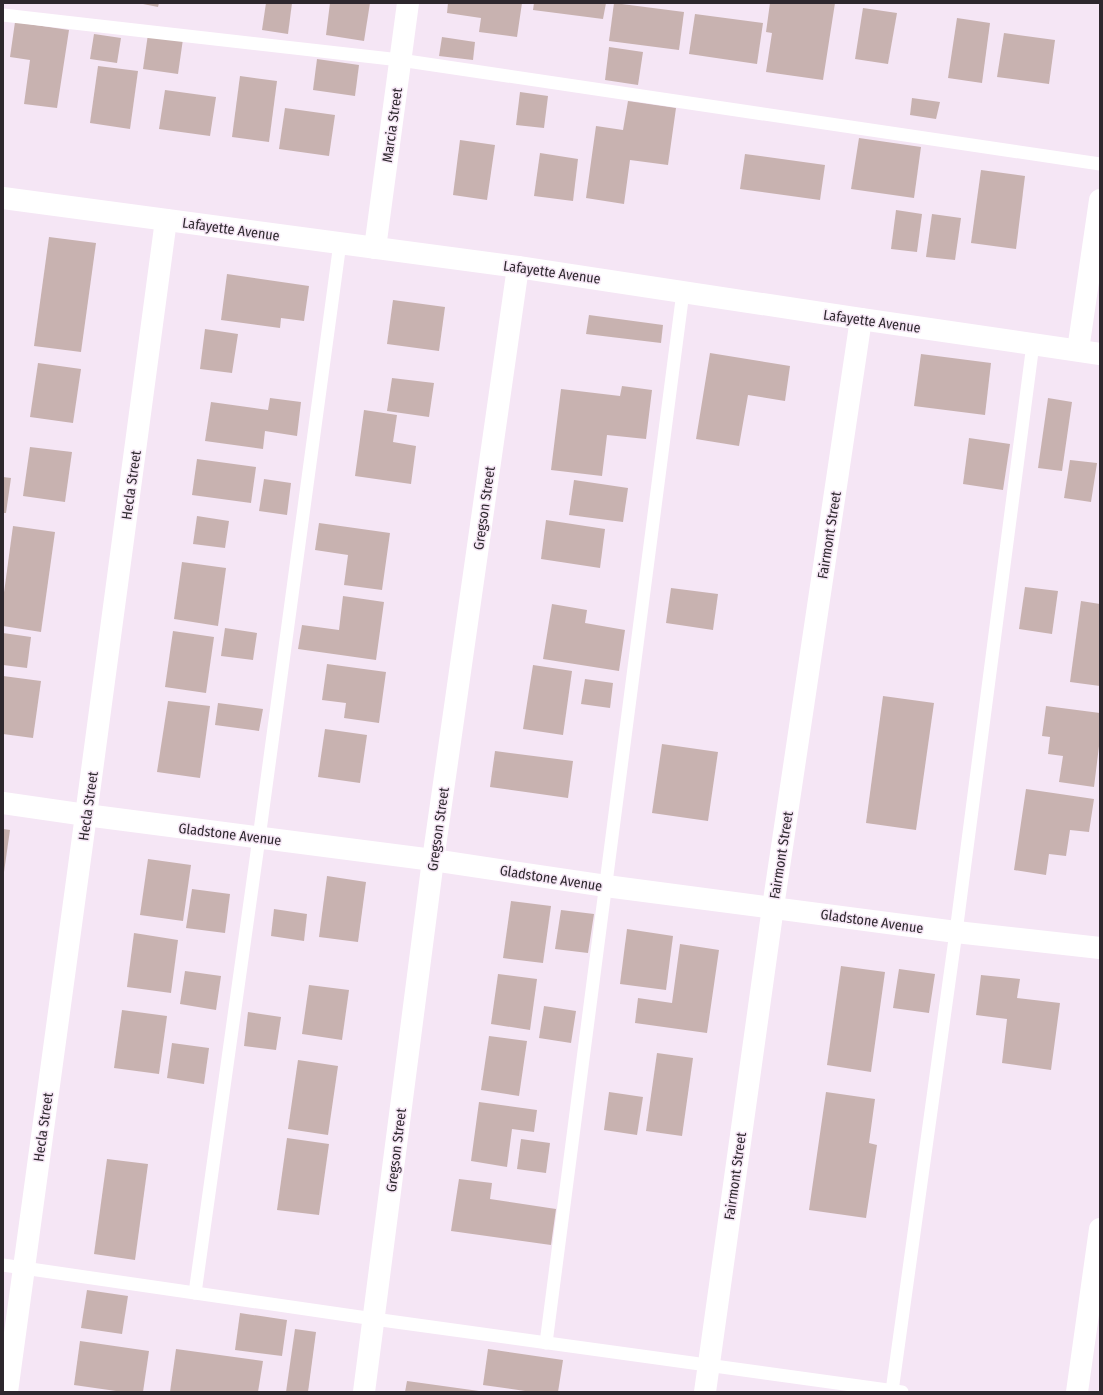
<svg xmlns="http://www.w3.org/2000/svg" width="1103" height="1395" font-family="'Fira Sans Condensed',sans-serif">
<style>
.building{fill:#c8b2b0}
.lines{fill:none;stroke-linecap:round;stroke-linejoin:round}
.lane{stroke:#fff;stroke-width:13}
.street{stroke:#fff;stroke-width:22}
.secondary{stroke:#fff;stroke-width:22}
.labels{text-anchor:middle;stroke-width:3;stroke-linejoin:round;paint-order:stroke}
.street-label{font-size:14px;fill:#2d272d;stroke:#f5e6f5}
</style>
<rect width="100%" height="100%" fill="#f5e6f5"/>
<!-- building -->
<g class="building">
<path d="M138 3H159L158 7Z"/>
<path d="M266 3H292L288 34 262 30Z"/>
<path d="M330 3H370L364 41 326 35Z"/>
<path d="M448 3H522L517 37 479 32 481 18 447 13Z"/>
<path d="M534 3H606L603 19 533 10Z"/>
<path d="M614 3 684 12 679 50 609 41Z"/>
<path d="M770 3H835L823 80 766 72 772 33 766 32Z"/>
<path d="M863 8 897 13 888 64 855 59Z"/>
<path d="M695 14 763 23 757 64 689 54Z"/>
<path d="M957 18 990 23 982 83 948 78Z"/>
<path d="M15 22 69 30 57 108 24 104 30 60 10 57Z"/>
<path d="M1004 33 1055 40 1049 84 997 77Z"/>
<path d="M94 34 121 38 117 63 90 59Z"/>
<path d="M148 34 183 39 178 74 143 69Z"/>
<path d="M442 37 475 42 473 60 439 56Z"/>
<path d="M609 47 643 52 638 85 605 80Z"/>
<path d="M317 59 359 65 355 96 313 90Z"/>
<path d="M98 66 138 71 130 129 90 123Z"/>
<path d="M240 76 277 81 269 142 232 137Z"/>
<path d="M165 90 216 97 210 136 159 129Z"/>
<path d="M520 92 548 96 544 128 516 125Z"/>
<path d="M912 98 940 102 936 119 910 115Z"/>
<path d="M628 101 676 108 668 165 630 160 624 204 586 198 596 126 623 130Z"/>
<path d="M285 108 335 115 329 156 279 149Z"/>
<path d="M859 138 921 147 914 198 851 189Z"/>
<path d="M460 140 495 145 487 200 453 195Z"/>
<path d="M540 153 578 159 573 201 534 196Z"/>
<path d="M745 154 825 165 820 200 740 189Z"/>
<path d="M981 170 1025 176 1016 249 971 243Z"/>
<path d="M896 210 922 214 917 252 891 249Z"/>
<path d="M932 214 961 218 955 260 926 257Z"/>
<path d="M49 237 96 243 81 352 34 346Z"/>
<path d="M227 274 309 286 304 321 281 318 280 328 221 320Z"/>
<path d="M393 300 445 307 439 351 387 344Z"/>
<path d="M589 315 663 325 661 343 586 334Z"/>
<path d="M205 329 238 334 232 373 200 369Z"/>
<path d="M710 353 790 366 785 401 748 395 739 446 696 439Z"/>
<path d="M921 354 991 363 985 415 914 406Z"/>
<path d="M38 363 81 369 73 423 30 417Z"/>
<path d="M392 378 434 383 429 417 387 411Z"/>
<path d="M622 386 652 390 646 439 607 435 602 476 551 470 561 389 620 396Z"/>
<path d="M270 398 301 402 297 436 265 431 263 449 205 441 211 402 268 410Z"/>
<path d="M1048 398 1072 402 1062 471 1038 468Z"/>
<path d="M364 410 397 415 393 442 416 446 411 484 355 476Z"/>
<path d="M969 438 1010 444 1003 490 963 484Z"/>
<path d="M30 447 72 452 65 502 23 496Z"/>
<path d="M197 459 256 467 251 503 192 495Z"/>
<path d="M1070 460 1097 463 1091 502 1064 498Z"/>
<path d="M3 477 11 478 6 513H3Z"/>
<path d="M264 479 291 483 287 515 259 511Z"/>
<path d="M574 480 628 488 623 522 569 515Z"/>
<path d="M197 516 229 521 225 548 193 544Z"/>
<path d="M546 520 605 529 600 568 541 559Z"/>
<path d="M319 523 390 533 382 590 344 585 348 555 315 550Z"/>
<path d="M13 526 55 532 41 632 3 626V600Z"/>
<path d="M182 562 226 568 218 626 174 619Z"/>
<path d="M1025 587 1058 591 1052 634 1019 629Z"/>
<path d="M671 588 718 594 713 630 666 623Z"/>
<path d="M343 596 384 602 376 660 298 649 302 625 339 630Z"/>
<path d="M1081 601 1100 604V686L1070 682Z"/>
<path d="M552 604 587 610 585 623 625 630 619 671 543 659Z"/>
<path d="M225 628 257 633 253 660 221 656Z"/>
<path d="M173 631 214 637 206 693 165 687Z"/>
<path d="M3 633 31 637 27 668 3 665Z"/>
<path d="M327 664 386 672 379 723 344 718 346 703 322 700Z"/>
<path d="M533 665 572 671 563 735 523 729Z"/>
<path d="M3 676 41 681 33 738 3 734Z"/>
<path d="M585 679 613 683 610 708 581 704Z"/>
<path d="M883 696 934 703 916 830 866 823Z"/>
<path d="M168 701 210 706 200 778 157 772Z"/>
<path d="M218 703 263 709 259 731 215 725Z"/>
<path d="M1046 706 1100 713V738L1094 787 1059 782 1063 756 1048 754 1050 737 1042 736Z"/>
<path d="M325 729 367 735 360 783 318 777Z"/>
<path d="M662 744 718 752 708 821 652 813Z"/>
<path d="M495 751 573 761 568 798 490 787Z"/>
<path d="M1026 789 1094 799 1089 832 1070 830 1066 856 1049 854 1046 875 1014 870Z"/>
<path d="M3 829 10 830 4 872H3Z"/>
<path d="M148 859 191 865 183 921 140 915Z"/>
<path d="M327 876 366 882 358 942 319 937Z"/>
<path d="M192 889 230 894 225 933 186 928Z"/>
<path d="M511 901 551 906 543 963 503 958Z"/>
<path d="M274 909 307 914 304 941 271 936Z"/>
<path d="M561 910 594 914 588 953 555 949Z"/>
<path d="M627 929 673 936 666 990 620 984Z"/>
<path d="M134 933 178 940 171 993 127 987Z"/>
<path d="M680 944 719 950 707 1033 635 1023 638 998 672 1003Z"/>
<path d="M841 966 885 972 871 1072 827 1065Z"/>
<path d="M899 969 935 974 929 1013 893 1008Z"/>
<path d="M185 971 221 976 216 1010 180 1004Z"/>
<path d="M498 974 537 979 530 1030 491 1024Z"/>
<path d="M981 975 1020 979 1017 998 1060 1003 1051 1070 1002 1063 1007 1019 976 1015Z"/>
<path d="M309 985 349 990 342 1040 302 1034Z"/>
<path d="M544 1006 576 1011 571 1043 539 1038Z"/>
<path d="M122 1010 167 1016 159 1074 114 1068Z"/>
<path d="M248 1012 281 1017 276 1050 244 1046Z"/>
<path d="M489 1036 527 1041 519 1096 481 1090Z"/>
<path d="M172 1043 209 1048 204 1084 167 1078Z"/>
<path d="M657 1053 693 1058 682 1136 646 1131Z"/>
<path d="M298 1060 338 1066 328 1135 288 1129Z"/>
<path d="M609 1092 643 1097 637 1135 604 1130Z"/>
<path d="M826 1092 875 1099 869 1143 877 1145 866 1218 809 1210Z"/>
<path d="M479 1102 537 1110 534 1132 512 1129 507 1167 471 1161Z"/>
<path d="M287 1138 329 1144 319 1215 277 1210Z"/>
<path d="M521 1139 550 1143 546 1173 517 1169Z"/>
<path d="M107 1159 148 1164 135 1260 94 1254Z"/>
<path d="M459 1179 492 1183 490 1199 556 1209 551 1245 451 1231Z"/>
<path d="M87 1290 128 1296 122 1334 81 1328Z"/>
<path d="M240 1313 287 1320 282 1356 235 1350Z"/>
<path d="M295 1329 316 1332 308 1392H286Z"/>
<path d="M80 1341 149 1351 143 1392H123L74 1385Z"/>
<path d="M176 1349 263 1361 258 1392H170Z"/>
<path d="M488 1349 563 1360 558 1392H532L483 1385Z"/>
<path d="M407 1381 479 1391V1392H405Z"/>
</g>
<g class="lines">
<!-- lane -->
<g class="lane">
<path d="M3 15 400 60 1100 164"/>
<path d="M3 1265 374 1319 902 1392"/>
<path d="M195 1293 259 838 340 243"/>
<path d="M546 1343 683 292"/>
<path d="M892 1391 956 932 1033 344"/>
</g>
<!-- street -->
<g class="street">
<path d="M375 248 408 3"/>
<path d="M1078 350 1100 200"/>
<path d="M3 803 86 815 433 860 606 886 956 932 1100 948"/>
<path d="M7 1392 86 815 166 220"/>
<path d="M364 1392 433 860 518 267"/>
<path d="M705 1392 773 907 861 319"/>
<path d="M1077 1392 1100 1229"/>
</g>
<!-- secondary -->
<path class="secondary" d="M3 198 518 267 861 319 1100 354"/>
</g>
<g class="labels">
<!-- street labels -->
<g class="street-label">
<text transform="translate(392 125) rotate(-82)" y="5">Marcia Street</text>
<text transform="translate(231 229) rotate(8)" y="5">Lafayette Avenue</text>
<text transform="translate(552 272) rotate(8)" y="5">Lafayette Avenue</text>
<text transform="translate(872 321) rotate(8)" y="5">Lafayette Avenue</text>
<text transform="translate(131 485) rotate(-82)" y="5">Hecla Street</text>
<text transform="translate(484 508) rotate(-82)" y="5">Gregson Street</text>
<text transform="translate(829 535) rotate(-81)" y="5">Fairmont Street</text>
<text transform="translate(88 806) rotate(-82)" y="5">Hecla Street</text>
<text transform="translate(438 829) rotate(-82)" y="5">Gregson Street</text>
<text transform="translate(230 834) rotate(7)" y="5">Gladstone Avenue</text>
<text transform="translate(781 855) rotate(-81)" y="5">Fairmont Street</text>
<text transform="translate(551 878) rotate(9)" y="5">Gladstone Avenue</text>
<text transform="translate(872 921) rotate(8)" y="5">Gladstone Avenue</text>
<text transform="translate(43 1127) rotate(-82)" y="5">Hecla Street</text>
<text transform="translate(396 1150) rotate(-83)" y="5">Gregson Street</text>
<text transform="translate(735 1176) rotate(-82)" y="5">Fairmont Street</text>
</g>
</g>
<!-- border -->
<rect width="1103" height="1395" fill="none" stroke="#2d272d" stroke-width="8"/>
</svg>
